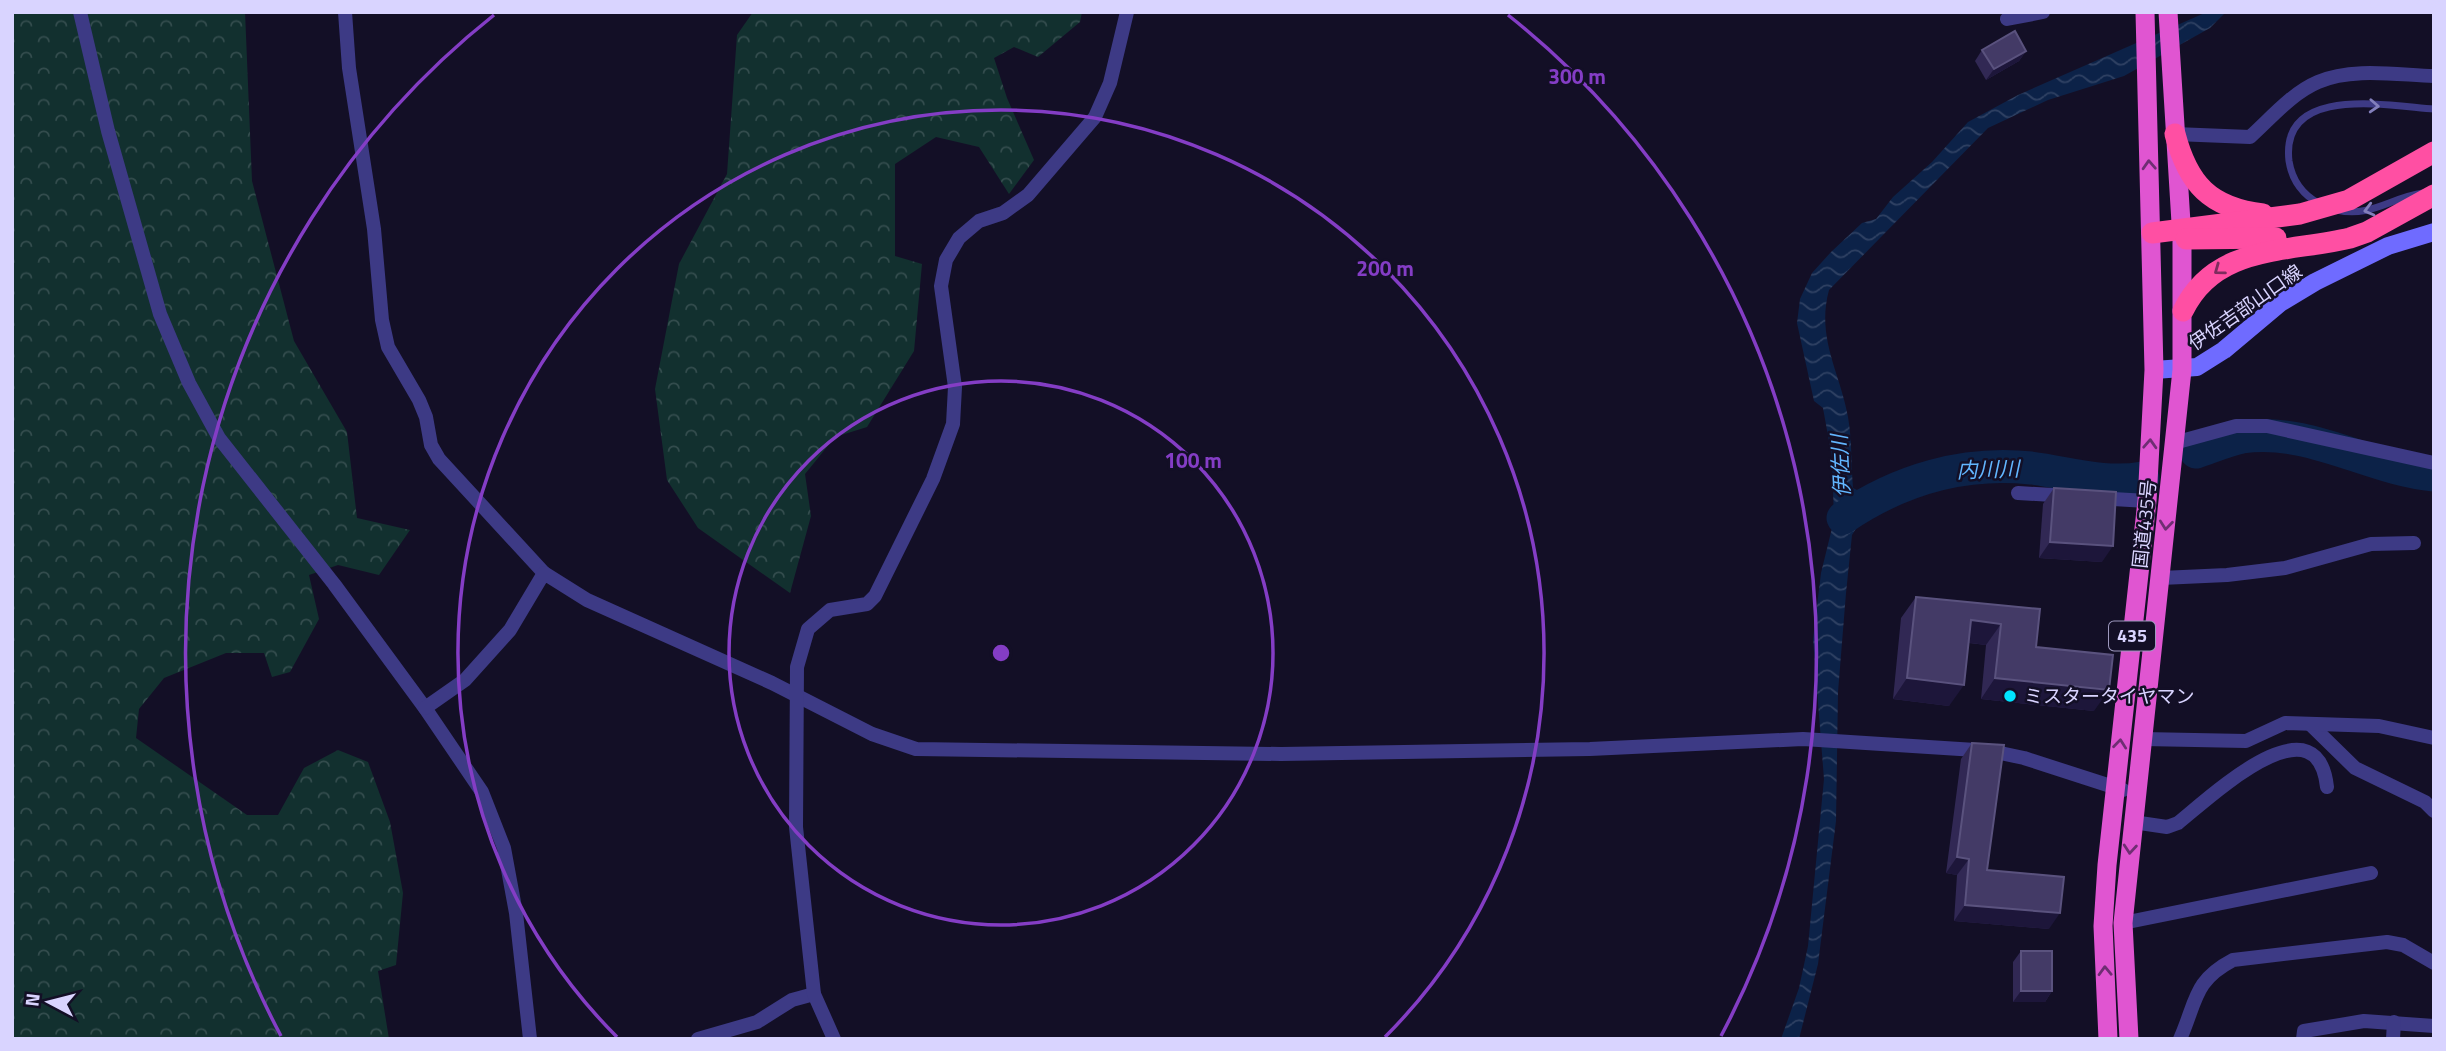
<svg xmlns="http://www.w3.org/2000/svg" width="2446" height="1051" font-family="'Titillium Web','Noto Sans JP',sans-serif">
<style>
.forest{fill:url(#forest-crowns)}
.water{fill:url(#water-waves)}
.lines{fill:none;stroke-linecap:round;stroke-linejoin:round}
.river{stroke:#0c2248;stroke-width:33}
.service{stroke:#3d3a85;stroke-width:7}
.minor{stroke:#3d3a85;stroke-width:14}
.secondary{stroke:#6f6bff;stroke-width:18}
.trunk{stroke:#e055d1;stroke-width:19}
.motorway{stroke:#ff4fa3;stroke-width:21}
.wall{fill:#312854}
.shaded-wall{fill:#1d163a}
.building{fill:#433a66;stroke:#5a527e;stroke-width:2}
.oneway{stroke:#837fbc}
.oneway2{stroke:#6f2e73}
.oneway3{stroke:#7d2c5e}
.ring{fill:none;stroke:#843dc5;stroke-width:3.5}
.poi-dot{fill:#00e5ff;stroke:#130f26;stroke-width:2.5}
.labels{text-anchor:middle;stroke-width:5;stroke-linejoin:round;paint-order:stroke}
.shield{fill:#130f26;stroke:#9e99be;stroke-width:2}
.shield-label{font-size:18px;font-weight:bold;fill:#d9d4ff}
.street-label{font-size:19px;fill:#d9d4ff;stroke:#130f26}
.poi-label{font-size:19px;fill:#d9d4ff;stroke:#130f26;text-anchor:start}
.water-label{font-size:21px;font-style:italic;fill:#62b6ff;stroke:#130f26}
.centre{fill:#843dc5;stroke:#130f26;stroke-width:3.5}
.ring-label{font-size:21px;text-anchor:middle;font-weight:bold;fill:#843dc5;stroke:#130f26;stroke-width:5;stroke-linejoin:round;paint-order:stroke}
</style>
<defs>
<pattern id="forest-crowns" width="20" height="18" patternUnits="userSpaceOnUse" patternTransform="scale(1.75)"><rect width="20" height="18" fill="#12302f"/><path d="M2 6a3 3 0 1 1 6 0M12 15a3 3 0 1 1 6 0" fill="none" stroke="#344d4e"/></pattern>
<pattern id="water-waves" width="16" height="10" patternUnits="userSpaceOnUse" patternTransform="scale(1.75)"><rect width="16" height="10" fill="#0c2248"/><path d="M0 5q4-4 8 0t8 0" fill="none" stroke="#2f4163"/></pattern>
</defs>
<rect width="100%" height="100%" fill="#130f26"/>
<!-- forest -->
<g class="forest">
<path d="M12 12H245L252 181 294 341 347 432 357 518 410 530 379 575 338 565 309 575 319 619 290 672 272 677 264 653H226L164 678 139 709 136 738 247 815H278L304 768 338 750 368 762 390 822 403 893 396 965 378 971 389 1039H12Z"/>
<path d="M753 12H1082L1080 22 1038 57 1014 47 994 58 1007 98 1034 160 1009 194 979 147 936 137 895 164V256L922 264 914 351 867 427 835 437 805 474 811 516 790 593 698 528 667 480 655 389 679 264 727 174 737 35Z"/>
</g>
<!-- water -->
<path class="water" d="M2207 12H2226L2210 28 2124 76 2048 100 1988 128 1829 290C1816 338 1840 372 1848 417 1852 440 1851 465 1853 488L1865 494 1864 516 1852 535 1846 593 1838 692 1836 821 1818 964 1799 1039H1781L1799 988 1808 946 1824 779 1813 639 1821 573 1834 520 1832 458 1823 408 1814 401 1797 323 1800 299 1812 273 1831 252 1862 223 1876 219 1893 197 1932 162 1968 122 2018 95Z"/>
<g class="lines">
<!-- river -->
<g class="river">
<path d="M2196 452C2211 447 2227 440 2242 437 2310 427 2369 469 2434 475"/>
<path d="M1843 518C1899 480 1963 461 2031 468 2070 473 2104 485 2143 478"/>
</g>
<!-- service -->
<g class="service">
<path d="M2320 204C2303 195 2292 180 2289 161 2280 84 2389 106 2434 109"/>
<path d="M2337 210C2370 218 2392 197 2423 193"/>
</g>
<!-- minor -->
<g class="minor">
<path d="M80 12 108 131 160 314 189 383 219 438 334 584 425 708 482 792 504 848 516 913 530 1039"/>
<path d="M345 12 349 68 374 229 382 320 388 347 419 400 426 417 431 445 439 459 544 573"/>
<path d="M2007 19 2043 12"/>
<path d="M2175 134 2250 137C2271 118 2292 93 2318 82 2352 67 2398 75 2434 76"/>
<path d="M2174 443 2236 426H2267L2434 463"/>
<path d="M2018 493 2069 496"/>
<path d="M2096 498 2147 501"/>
<path d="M2161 578 2227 575 2285 568 2371 544 2414 543"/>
<path d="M425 708 465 680 510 630 544 573 587 600 772 683 872 734 916 749 1281 754 1590 749 1803 739 1991 751 2024 758 2123 790"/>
<path d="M2311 725 2355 768 2425 802 2434 811"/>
<path d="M2143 739 2246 741 2285 723 2379 726 2434 738"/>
<path d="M2133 822 2167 827 2178 823C2207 800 2317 695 2327 787"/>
<path d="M2123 923 2371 873"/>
<path d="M698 1039 757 1022 792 1000 814 994"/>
<path d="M834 1039 814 994 796 827 797 667 808 629 830 610 867 604 875 596 933 479 953 424 955 387 941 286 946 260 959 238 979 221 1003 213 1028 195 1095 117 1110 83 1127 12"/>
<path d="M2180 1039C2197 1001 2193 981 2233 960L2387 942 2403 945 2434 963"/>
<path d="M2303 1039 2304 1031 2364 1021 2434 1026"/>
<path d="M2393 1039 2394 1022"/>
</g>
<!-- secondary -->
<path class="secondary" d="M2154 370 2197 367 2224 350 2280 303 2315 282 2388 246 2434 232"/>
<!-- trunk -->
<g class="trunk">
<path d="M2108 1039 2103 926 2107 865 2147 501 2154 370 2145 12"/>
<path d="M2129 1039 2123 923 2182 370V239L2168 12"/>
</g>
<!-- motorway -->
<g class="motorway">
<path d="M2175 134C2188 184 2210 208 2263 214"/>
<path d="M2152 233 2300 214 2349 200 2434 152"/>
<path d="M2186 239 2276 238"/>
<path d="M2183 311C2215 244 2288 253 2350 238L2367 232 2434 195"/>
</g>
</g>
<!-- wall -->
<g class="wall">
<path d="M1982 50 2026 51 2019 61 1986 80 1975 61Z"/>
<path d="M2054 488 2102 562 2039 558 2043 504Z"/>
<path d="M1916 597 2040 609 2036 647 2094 711 1981 699 1986 645 1969 643 1949 706 1893 699 1901 618Z"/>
<path d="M1972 743 1987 870 2049 929 1954 921 1957 875 1946 873 1961 759Z"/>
<path d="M2021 951 2052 991 2045 1002H2013V962Z"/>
</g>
<!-- shaded-wall -->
<g class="shaded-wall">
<path d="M2026 51 2019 61 1986 80 1994 69Z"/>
<path d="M2050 542 2113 546 2102 562 2039 558Z"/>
<path d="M1971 620 2001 624 1986 645 1956 641Z"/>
<path d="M1907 678 1964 685 1949 706 1893 699Z"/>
<path d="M1995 678 2109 690 2094 711 1981 699Z"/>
<path d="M1957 857 1969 859 1957 875 1946 873Z"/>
<path d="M1965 905 2060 913 2049 929 1954 921Z"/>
<path d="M2021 991H2052L2045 1002H2013Z"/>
</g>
<!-- building -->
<g class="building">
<path d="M2015 31 2026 51 1994 69 1982 50Z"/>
<path d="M2054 488 2116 492 2113 546 2050 542Z"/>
<path d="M1916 597 2040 609 2036 647 2113 655 2109 690 1995 678 2001 624 1971 620 1964 685 1907 678Z"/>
<path d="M1972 743 2004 745 1987 870 2064 877 2060 913 1965 905 1969 859 1957 857Z"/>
<rect x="2021" y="951" width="31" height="40"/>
</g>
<!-- one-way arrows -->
<defs><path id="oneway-chevron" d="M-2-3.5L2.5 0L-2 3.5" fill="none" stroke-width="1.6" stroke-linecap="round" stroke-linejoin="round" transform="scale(1.75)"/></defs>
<g class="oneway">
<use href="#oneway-chevron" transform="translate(2374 106) rotate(3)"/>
<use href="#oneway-chevron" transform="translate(2369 210) rotate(165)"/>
</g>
<g class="oneway2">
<use href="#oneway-chevron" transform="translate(2149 165) rotate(-93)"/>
<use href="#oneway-chevron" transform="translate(2150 444) rotate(-87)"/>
<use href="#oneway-chevron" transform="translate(2166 525) rotate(96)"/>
<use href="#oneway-chevron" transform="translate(2120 744) rotate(-84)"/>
<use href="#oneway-chevron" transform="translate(2130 849) rotate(95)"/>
<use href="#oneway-chevron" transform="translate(2105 971) rotate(-92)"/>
</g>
<use class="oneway3" href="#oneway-chevron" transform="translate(2219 270) rotate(144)"/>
<!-- distance rings -->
<g class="ring">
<circle cx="1001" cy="653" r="272"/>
<path d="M617 1037A543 543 0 1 1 1385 1037"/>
<path d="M281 1036A815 815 0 0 1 494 15M1508 15A815 815 0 0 1 1721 1036"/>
</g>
<!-- markers -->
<circle class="poi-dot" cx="2010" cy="696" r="7"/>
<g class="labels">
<!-- shield labels -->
<rect class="shield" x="2109" y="621.5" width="46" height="29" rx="5"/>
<g class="shield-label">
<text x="2132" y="642">435</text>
</g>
<!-- street labels -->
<g class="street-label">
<text transform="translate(2245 307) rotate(-35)" y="7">伊佐吉部山口線</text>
<text transform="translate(2144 524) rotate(-84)" y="7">国道435号</text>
</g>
<!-- poi labels -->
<g class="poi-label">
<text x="2024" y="703">ミスタータイヤマン</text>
</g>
<!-- water labels -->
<g class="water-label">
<text transform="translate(1841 466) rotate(-93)" y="7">伊佐川</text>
<text transform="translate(1988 470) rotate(-2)" y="7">内川川</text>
</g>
</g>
<circle cx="1001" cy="653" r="10" class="centre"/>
<g class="ring-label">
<text x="1577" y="84">300 m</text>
<text x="1385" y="276">200 m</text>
<text x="1193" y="468">100 m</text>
</g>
<!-- border -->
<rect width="2446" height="1051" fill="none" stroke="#d9d4ff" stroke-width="28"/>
<!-- north arrow -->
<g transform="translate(49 1002) rotate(277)" stroke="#130f26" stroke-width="5" paint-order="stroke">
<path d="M0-5L12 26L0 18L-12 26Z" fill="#d9d4ff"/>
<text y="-10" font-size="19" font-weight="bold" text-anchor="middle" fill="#d9d4ff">N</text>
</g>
</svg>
